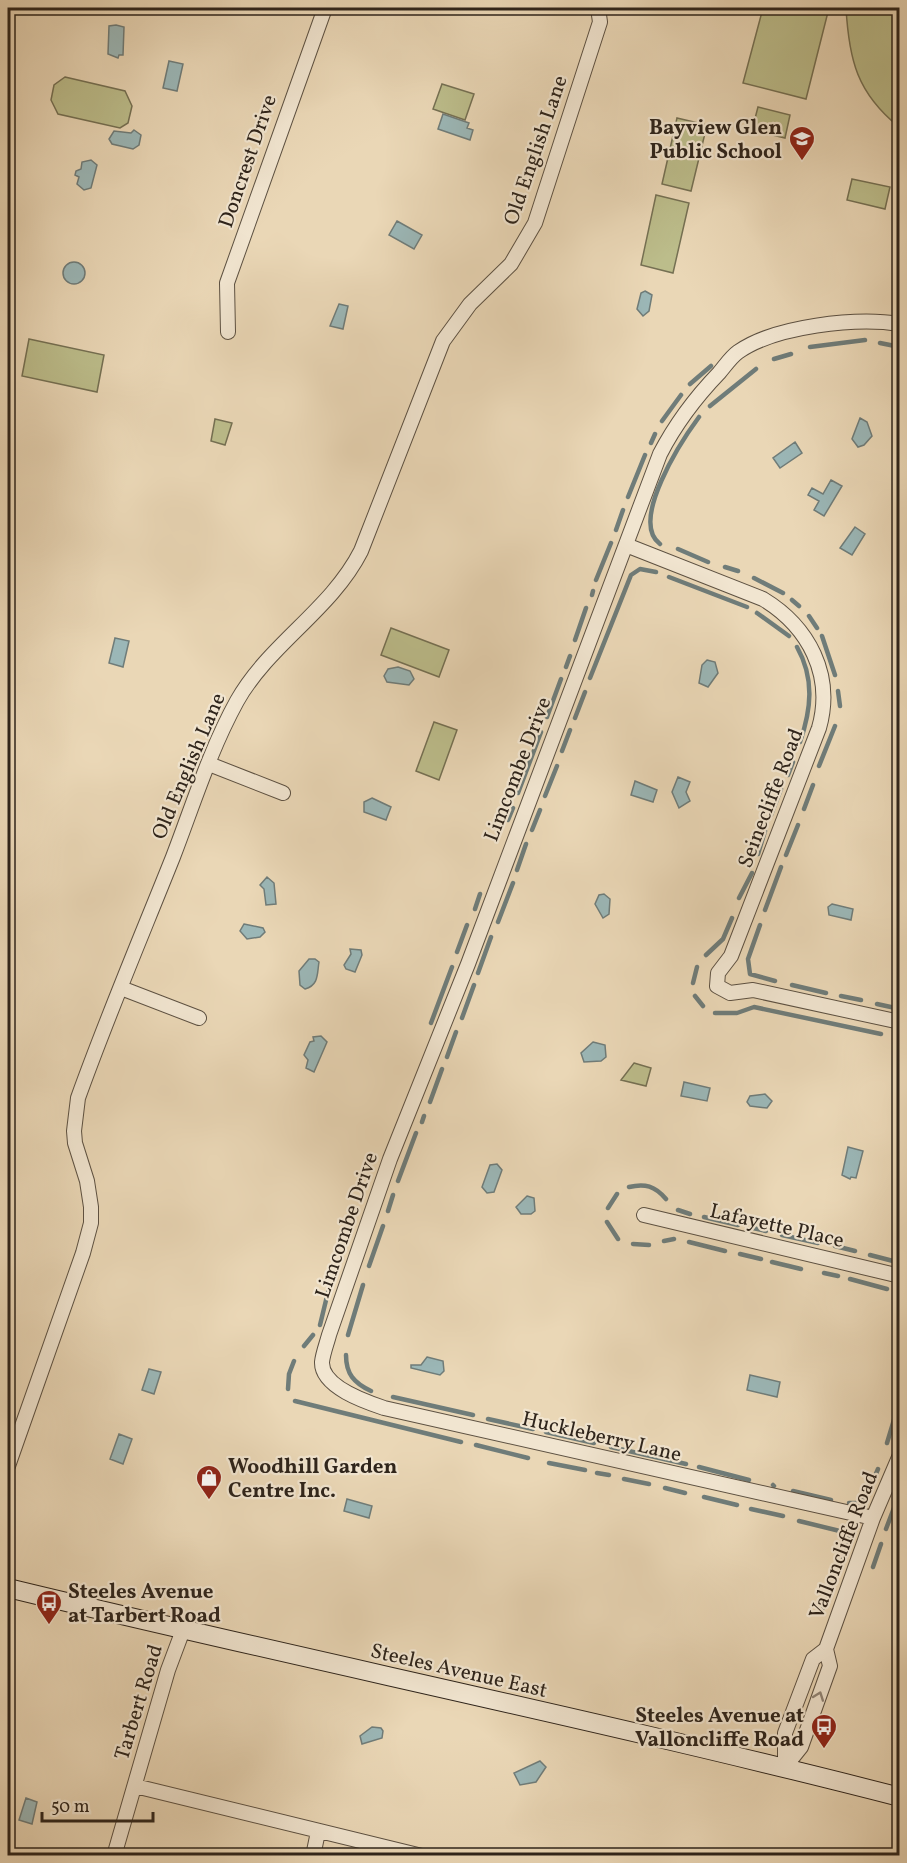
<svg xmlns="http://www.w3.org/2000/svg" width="907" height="1863" viewBox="0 0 907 1863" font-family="Vollkorn,serif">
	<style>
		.green { fill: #bcbd8b; stroke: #757053; stroke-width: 1.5 }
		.water { fill: #9bb7b7; stroke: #6f7c79; stroke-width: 1.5 }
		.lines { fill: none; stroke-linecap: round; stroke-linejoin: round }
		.stream { stroke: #6f7c79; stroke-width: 4.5 }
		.street-casing { stroke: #5d5142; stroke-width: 16 }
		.secondary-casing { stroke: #2e241b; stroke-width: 20 }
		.street { stroke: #f1e5d0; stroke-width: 14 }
		.secondary { stroke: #f1e5d0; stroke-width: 18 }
		.oneway { stroke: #908476 }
		.labels { text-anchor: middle; stroke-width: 4.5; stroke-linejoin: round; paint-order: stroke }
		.poi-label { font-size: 21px; font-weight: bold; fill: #2e241b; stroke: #f1e5d0; text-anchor: end }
		.street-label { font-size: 21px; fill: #2e241b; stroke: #f1e5d0 }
	</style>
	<rect width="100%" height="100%" fill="#ead7b6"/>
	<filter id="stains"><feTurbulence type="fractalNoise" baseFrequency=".00333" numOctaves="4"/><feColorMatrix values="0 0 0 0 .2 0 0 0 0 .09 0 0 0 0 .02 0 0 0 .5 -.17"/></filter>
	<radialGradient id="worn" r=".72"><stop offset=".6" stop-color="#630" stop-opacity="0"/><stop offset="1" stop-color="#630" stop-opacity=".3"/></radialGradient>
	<path class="green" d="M 763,8 L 829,8 L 806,99 L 743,83 Z
		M 846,8 L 899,8 L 899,127 C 857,93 849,60 846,8 Z
		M 65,77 L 125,91 L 132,106 L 128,123 L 120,128 L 58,114 L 51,100 L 54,85 Z
		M 442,84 L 474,94 L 465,120 L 433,109 Z
		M 758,107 L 790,115 L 785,138 L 752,130 Z
		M 677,118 L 707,125 L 691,191 L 662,184 Z
		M 852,179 L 890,187 L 885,209 L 847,200 Z
		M 656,195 L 689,203 L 673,273 L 641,265 Z
		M 29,339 L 104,355 L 97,392 L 22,376 Z
		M 215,419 L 232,423 L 225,445 L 211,441 Z
		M 391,628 L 449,650 L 439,677 L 381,655 Z
		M 434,722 L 457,730 L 439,780 L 416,771 Z
		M 634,1063 L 651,1068 L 646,1086 L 621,1080 Z"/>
	<path class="water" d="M 116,25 L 124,27 L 123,55 L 119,55 L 118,58 L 108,54 L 109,26 Z
		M 169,61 L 183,64 L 177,91 L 163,88 Z
		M 443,114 L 469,123 L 467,128 L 473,130 L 470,140 L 438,129 Z
		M 134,130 L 141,135 L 139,145 L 133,149 L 112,144 L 109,139 L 114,131 L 131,133 Z
		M 91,160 L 97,165 L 91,188 L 84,190 L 77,184 L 79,177 L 75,175 L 76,171 L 81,169 L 82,162 Z
		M 397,221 L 422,235 L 414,249 L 389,235 Z
		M63 273a11 11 0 1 1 22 0a11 11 0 1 1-22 0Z
		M 645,291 L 652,295 L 649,311 L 643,316 L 637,309 L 641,293 Z
		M 339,304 L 348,306 L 343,329 L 330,326 Z
		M 860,418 L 867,422 L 872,436 L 864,445 L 858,447 L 852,439 Z
		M 795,442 L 802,453 L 780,468 L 773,458 Z
		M 831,480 L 842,486 L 824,516 L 814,510 L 819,501 L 808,495 L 812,488 L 823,494 Z
		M 855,527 L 865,534 L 852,555 L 840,548 Z
		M 115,638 L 129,641 L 123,667 L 109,663 Z
		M 707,660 L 715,662 L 718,673 L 708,687 L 699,683 L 702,665 Z
		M 398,667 L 410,671 L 414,679 L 409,685 L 387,682 L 384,676 L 388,669 Z
		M 678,777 L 690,782 L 686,792 L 690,801 L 679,808 L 672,792 Z
		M 635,781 L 657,790 L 653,802 L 631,795 Z
		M 372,798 L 391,807 L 386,820 L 364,812 L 364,802 Z
		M 267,877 L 274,883 L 276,904 L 266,905 L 264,889 L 260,885 Z
		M 604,894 L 610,899 L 609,914 L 603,918 L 595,904 L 599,895 Z
		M 832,904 L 853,909 L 851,920 L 829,915 L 828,907 Z
		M 244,924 L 263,928 L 265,932 L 260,937 L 247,939 L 240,931 Z
		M 350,949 L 361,950 L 362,955 L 355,972 L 346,969 L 344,965 L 351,954 Z
		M 309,959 L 315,959 L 319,962 C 317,974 319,985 305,989 L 300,985 L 299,971 Z
		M 321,1036 L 327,1042 L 314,1072 L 306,1068 L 308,1060 L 304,1055 L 310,1042 L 314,1041 L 313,1037 Z
		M 593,1042 L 605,1045 L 606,1057 L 601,1061 L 584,1062 L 581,1053 Z
		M 684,1082 L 710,1088 L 707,1101 L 681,1096 Z
		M 765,1094 L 772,1101 L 767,1108 L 750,1106 L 747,1102 L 750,1096 Z
		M 848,1147 L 863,1151 L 856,1178 L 851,1177 L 850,1179 L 842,1175 Z
		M 497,1164 L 502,1170 L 494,1192 L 487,1193 L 482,1187 L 490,1165 Z
		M 527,1196 L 534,1198 L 535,1211 L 531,1214 L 521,1214 L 516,1207 Z
		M 427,1357 L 443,1361 L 444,1371 L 440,1375 L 411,1368 L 411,1365 L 421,1365 Z
		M 149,1369 L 161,1372 L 154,1394 L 142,1390 Z
		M 750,1375 L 780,1382 L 777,1397 L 747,1390 Z
		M 119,1434 L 132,1439 L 123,1464 L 110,1459 Z
		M 347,1499 L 372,1506 L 369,1518 L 344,1511 Z
		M 372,1727 L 381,1728 L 383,1731 L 382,1738 L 362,1744 L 360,1736 Z
		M 540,1761 L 546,1767 L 536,1782 L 520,1785 L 514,1773 Z
		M 26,1798 L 37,1802 L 32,1824 L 19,1820 Z"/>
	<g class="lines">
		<path class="stream" d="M 880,343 L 900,347
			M 810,347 L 865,340
			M 774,359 L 791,354
			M 690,384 L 711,366
			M 710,406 L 756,369
			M 662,421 L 681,395
			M 651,443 L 655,434
			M 628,497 L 645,455
			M 616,530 L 623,510
			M 660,544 C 629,521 682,440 699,417
			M 678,549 L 708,562
			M 725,567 L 738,571
			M 669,577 L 747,607
			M 754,578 L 783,593
			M 596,580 L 611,543
			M 592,595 L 593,591
			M 792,600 L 799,606
			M 757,613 L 789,636
			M 809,616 L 817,628
			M 822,636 L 835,675
			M 575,640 L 586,608
			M 797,647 C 815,679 811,710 800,742
			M 566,667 L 570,656
			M 590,678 L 631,575 L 640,569 L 656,572
			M 838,691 L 840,706
			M 547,717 L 561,679
			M 575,718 L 585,692
			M 562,751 L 570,730
			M 819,766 L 835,726
			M 788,775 L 793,762
			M 518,793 L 541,732
			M 545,796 L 557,766
			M 804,809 L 813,785
			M 771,815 L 781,789
			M 508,820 L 513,808
			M 532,830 L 540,810
			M 758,854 L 765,831
			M 786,855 L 798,825
			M 517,870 L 526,844
			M 739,898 L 752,873
			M 475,909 L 480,894
			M 765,910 L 781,867
			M 498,922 L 513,883
			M 760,925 L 748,959 L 750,974 L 775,981
			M 457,952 L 467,925
			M 706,955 L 723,939 L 732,918
			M 478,973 L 491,937
			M 693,983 L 697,967
			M 792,985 L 826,993
			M 695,996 L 703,1006
			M 841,996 L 861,1000
			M 877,1004 L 900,1009
			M 715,1013 L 737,1013 L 754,1007 L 881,1034
			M 462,1018 L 474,985
			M 431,1023 L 452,967
			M 899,1040 L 900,1040
			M 447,1057 L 456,1032
			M 430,1102 L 442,1069
			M 422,1122 L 424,1116
			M 398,1181 L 416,1133
			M 629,1187 C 645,1183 655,1186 666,1199
			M 608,1208 L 617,1194
			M 678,1210 L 690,1214
			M 388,1211 L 393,1195
			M 704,1217 L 738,1225
			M 607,1222 L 618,1239
			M 753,1228 L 766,1231
			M 782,1235 L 818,1243
			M 664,1241 L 674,1239
			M 689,1242 L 725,1251
			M 633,1244 L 649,1245
			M 835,1246 L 855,1251
			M 740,1254 L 761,1259
			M 870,1255 L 897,1262
			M 772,1262 L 801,1269
			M 369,1266 L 383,1226
			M 824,1273 L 838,1276
			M 333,1277 L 335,1271
			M 850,1279 L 887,1289
			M 320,1325 L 328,1292
			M 348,1335 L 363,1285
			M 304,1346 L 313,1335
			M 346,1355 C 346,1374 354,1383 371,1391
			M 288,1389 L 289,1374 L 294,1361
			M 393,1397 L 473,1415
			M 295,1401 L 461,1442
			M 488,1419 L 533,1429
			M 546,1432 L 594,1443
			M 887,1443 L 900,1400
			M 476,1445 L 528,1458
			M 611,1447 L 686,1464
			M 549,1463 L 585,1470
			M 699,1467 L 749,1480
			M 597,1473 L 609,1475
			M 624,1479 L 649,1484
			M 773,1485 L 774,1486
			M 665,1488 L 685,1493
			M 793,1491 L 831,1500
			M 704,1497 L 737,1505
			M 849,1503 L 859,1503 L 867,1495 L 878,1469
			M 751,1509 L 783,1516
			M 799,1521 L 848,1533 L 850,1538 L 838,1575
			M 886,1529 L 900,1492
			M 873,1567 L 881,1544
			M 823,1608 L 829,1596"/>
		<defs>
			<path id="street" d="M 228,332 L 227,283 L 325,8
				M 626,545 L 763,599 C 809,627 834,675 819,728 L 731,956 L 718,973 L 717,986 L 730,993 L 753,990 L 900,1022
				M 209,764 L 283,793
				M 121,988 L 199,1018
				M 644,1215 L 900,1276
				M 8,1466 L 83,1253 L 91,1223 L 91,1207 L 87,1181 L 75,1143 L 74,1131 L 78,1098 C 107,1017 141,937 173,857 C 193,805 210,750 237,701 C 269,644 331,610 361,551 L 443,341 L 470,304 L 511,264 L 535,223 L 600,22 L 598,8
				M 873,1518 L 384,1408 C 366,1402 321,1387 322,1362 C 323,1353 327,1343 329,1335 L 390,1159 L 468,964 L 660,454 C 676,423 695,398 719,373 C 725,366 731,357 738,352 C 775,326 856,317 900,324
				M 785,1767 L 801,1747 L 830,1666 L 826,1649 L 873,1518 L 900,1455
				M 785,1767 L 785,1733 L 813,1659 L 826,1649
				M 135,1786 L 422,1856
				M 114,1856 L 168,1670 L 183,1630
				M 313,1856 L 318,1832"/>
			<path id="secondary" d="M 8,1588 C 304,1660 604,1721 900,1797"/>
		</defs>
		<use href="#street" class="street-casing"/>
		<use href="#secondary" class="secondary-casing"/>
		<use href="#street" class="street"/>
		<use href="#secondary" class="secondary"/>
	</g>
	<defs><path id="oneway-chevron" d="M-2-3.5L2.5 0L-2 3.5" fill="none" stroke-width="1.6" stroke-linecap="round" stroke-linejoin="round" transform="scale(1.5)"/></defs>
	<use class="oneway" href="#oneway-chevron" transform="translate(819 1696) rotate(-70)"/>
	<defs>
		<symbol id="school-pin" viewBox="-11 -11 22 30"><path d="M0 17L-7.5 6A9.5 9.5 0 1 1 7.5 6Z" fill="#8f2418" stroke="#f1e5d0"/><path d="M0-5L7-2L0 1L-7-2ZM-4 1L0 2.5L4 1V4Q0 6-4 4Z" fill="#fff"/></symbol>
		<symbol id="shop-pin" viewBox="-11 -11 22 30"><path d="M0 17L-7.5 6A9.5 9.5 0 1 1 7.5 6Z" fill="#8f2418" stroke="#f1e5d0"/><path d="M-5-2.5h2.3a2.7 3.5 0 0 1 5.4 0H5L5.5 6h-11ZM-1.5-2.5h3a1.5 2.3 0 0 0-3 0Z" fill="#fff"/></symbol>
		<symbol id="bus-pin" viewBox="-11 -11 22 30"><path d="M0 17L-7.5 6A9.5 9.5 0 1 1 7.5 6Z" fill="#8f2418" stroke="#f1e5d0"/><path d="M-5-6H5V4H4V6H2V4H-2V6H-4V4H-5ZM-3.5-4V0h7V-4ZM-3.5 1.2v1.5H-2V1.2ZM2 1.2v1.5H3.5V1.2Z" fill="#fff"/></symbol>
	</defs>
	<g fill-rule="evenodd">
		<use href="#school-pin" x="787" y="124" width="30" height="40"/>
		<use href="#shop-pin" x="194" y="1463" width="30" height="40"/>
		<use href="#bus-pin" x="34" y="1588" width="30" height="40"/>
		<use href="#bus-pin" x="809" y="1712" width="30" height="40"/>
	</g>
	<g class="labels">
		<g class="poi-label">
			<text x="782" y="134">Bayview Glen<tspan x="782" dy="24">Public School</tspan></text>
			<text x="228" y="1473" text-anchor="start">Woodhill Garden<tspan x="228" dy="24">Centre Inc.</tspan></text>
			<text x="68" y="1598" text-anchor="start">Steeles Avenue<tspan x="68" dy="24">at Tarbert Road</tspan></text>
			<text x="804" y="1722">Steeles Avenue at<tspan x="804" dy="24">Valloncliffe Road</tspan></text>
		</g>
		<g class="street-label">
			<text transform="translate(535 150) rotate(-71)" y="7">Old English Lane</text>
			<text transform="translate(247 161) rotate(-71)" y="7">Doncrest Drive</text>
			<text transform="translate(188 766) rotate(-67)" y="7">Old English Lane</text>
			<text transform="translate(517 769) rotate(-69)" y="7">Limcombe Drive</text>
			<text transform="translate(770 798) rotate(-69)" y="7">Seinecliffe Road</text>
			<text transform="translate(346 1225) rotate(-71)" y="7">Limcombe Drive</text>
			<text transform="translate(777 1225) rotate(13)" y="7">Lafayette Place</text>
			<text transform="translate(602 1436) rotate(13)" y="7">Huckleberry Lane</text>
			<text transform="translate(843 1545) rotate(-69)" y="7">Valloncliffe Road</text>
			<text transform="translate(459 1670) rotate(13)" y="7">Steeles Avenue East</text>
			<text transform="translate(138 1702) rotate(-73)" y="7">Tarbert Road</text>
		</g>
	</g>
	<rect width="907" height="1863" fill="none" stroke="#ead7b6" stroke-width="30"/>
	<rect x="9" y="9" width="889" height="1845" fill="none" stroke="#2e241b" stroke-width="3"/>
	<rect x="15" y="15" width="877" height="1833" fill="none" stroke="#2e241b" stroke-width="1.5"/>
	<path d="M42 1812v9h111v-9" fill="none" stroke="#2e241b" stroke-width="3"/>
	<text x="51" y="1812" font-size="18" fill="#2e241b" stroke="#f1e5d0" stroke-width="4.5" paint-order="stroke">50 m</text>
	<rect width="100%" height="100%" filter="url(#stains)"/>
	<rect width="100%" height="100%" fill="url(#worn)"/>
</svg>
